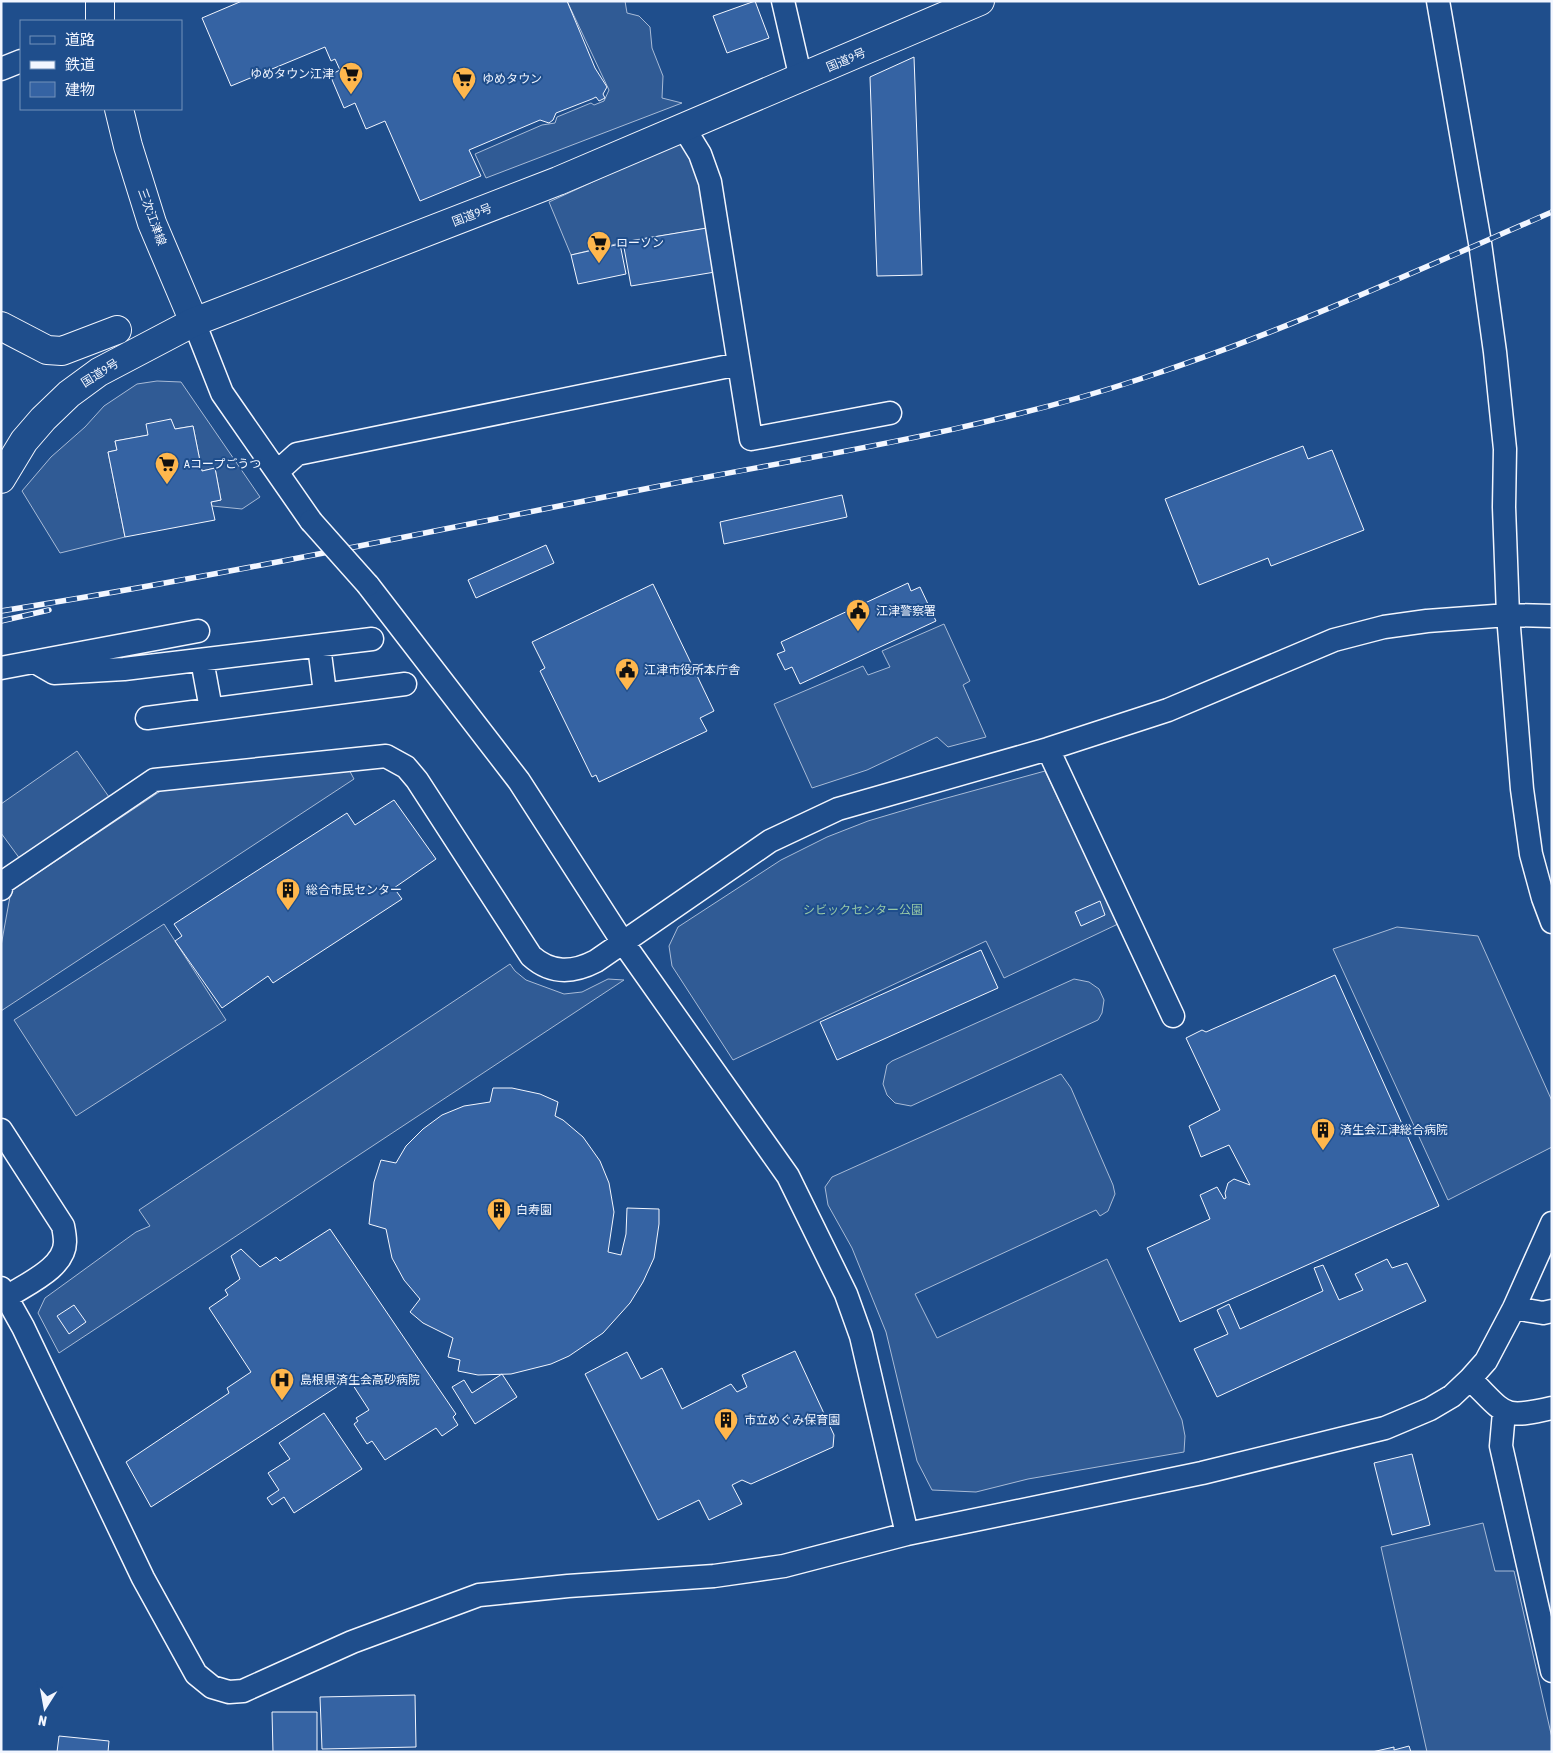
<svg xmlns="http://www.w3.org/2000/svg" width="1553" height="1753" viewBox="0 0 1553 1753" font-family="'Asap Condensed','Noto Sans JP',sans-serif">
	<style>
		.built { fill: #305b95; stroke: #a8bbd7 }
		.building { fill: #3563a3; stroke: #f2f6ff }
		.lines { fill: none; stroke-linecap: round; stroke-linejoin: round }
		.minor-casing { stroke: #f2f6ff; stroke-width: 25 }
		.major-casing { stroke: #f2f6ff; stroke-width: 30 }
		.highway-casing { stroke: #f2f6ff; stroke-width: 30 }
		.minor { stroke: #1f4e8c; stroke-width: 22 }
		.major { stroke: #1f4e8c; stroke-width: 28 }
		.highway { stroke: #1f4e8c; stroke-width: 28 }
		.rail-casing { stroke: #f2f6ff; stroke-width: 5.5 }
		.rail { stroke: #1f4e8c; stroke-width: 4; stroke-dasharray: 11; stroke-linecap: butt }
		.minor-bridge-casing { stroke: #f2f6ff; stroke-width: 25; stroke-linecap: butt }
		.minor-bridge { stroke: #1f4e8c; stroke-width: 22 }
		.labels { text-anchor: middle; stroke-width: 4; stroke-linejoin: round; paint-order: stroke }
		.street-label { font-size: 12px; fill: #f2f6ff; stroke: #1f4e8c }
		.poi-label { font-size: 12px; fill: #f2f6ff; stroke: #1f4e8c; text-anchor: start }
		.park-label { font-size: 12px; fill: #97c8a6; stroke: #1f4e8c }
	</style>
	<rect width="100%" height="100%" fill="#1f4e8c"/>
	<path class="built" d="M 567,1 L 625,1 L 627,13 L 639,16 L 650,27 L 652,48 L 663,76 L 662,98 L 682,103 L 486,178 L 475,154 L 542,125 L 555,123 L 557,117 L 591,103 L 594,105 L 604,101 L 609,90 Z
		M 684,140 L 698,159 L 707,228 L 624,242 L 571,255 L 549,202 Z
		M 157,381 L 181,382 L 260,497 L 242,509 L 212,506 L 211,502 L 221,500 L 215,468 L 202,471 L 193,426 L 175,429 L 170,419 L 148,435 L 115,441 L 117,450 L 108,452 L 125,537 L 60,553 L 22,491 L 51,457 L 85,427 L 104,406 L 137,384 Z
		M 944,624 L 970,681 L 963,685 L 986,737 L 948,747 L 937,737 L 867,770 L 812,788 L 774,704 L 863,666 L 868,675 L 890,667 L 882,651 Z
		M 77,751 L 109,797 L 20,859 L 1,833 L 1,804 Z
		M 347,766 L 354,779 L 1,1011 L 1,946 L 11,891 L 165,788 Z
		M 1045,771 L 1118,924 L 1004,978 L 986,941 L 733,1060 L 672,966 L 669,946 L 678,927 L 781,860 L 827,837 L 868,821 L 925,804 Z
		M 164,924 L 226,1020 L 76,1116 L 14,1020 Z
		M 1397,927 L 1478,936 L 1552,1101 L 1552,1147 L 1448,1200 L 1333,949 Z
		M 510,964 L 515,971 L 526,980 L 564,994 L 582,992 L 608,979 L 624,980 L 59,1353 L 38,1313 L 45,1298 L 136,1232 L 150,1226 L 139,1210 Z
		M 1074,979 L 1089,982 L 1099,989 L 1104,1000 L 1102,1013 L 1098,1020 L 911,1106 L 895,1103 L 887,1095 L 883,1084 L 887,1065 L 892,1061 Z
		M 1061,1074 L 1071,1088 L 1113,1185 L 1115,1194 L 1108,1211 L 1100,1216 L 1096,1210 L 915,1294 L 937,1338 L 1107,1259 L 1182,1420 L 1185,1436 L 1184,1452 L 1028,1479 L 976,1492 L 932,1490 L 917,1461 L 886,1332 L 852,1248 L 828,1205 L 825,1187 L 832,1177 Z
		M 1483,1523 L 1495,1571 L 1514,1571 L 1552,1738 L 1552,1752 L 1427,1752 L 1381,1547 Z"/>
	<path class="building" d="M 242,1 L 567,1 L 595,68 L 607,87 L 603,94 L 605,98 L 599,101 L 596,97 L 592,99 L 556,113 L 553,120 L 549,123 L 540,120 L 469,150 L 481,176 L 420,201 L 385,121 L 366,129 L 355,103 L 344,108 L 330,75 L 340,70 L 335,59 L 331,61 L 325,47 L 231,86 L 202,18 Z
		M 755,1 L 769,38 L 727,53 L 713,16 Z
		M 914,57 L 922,275 L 877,276 L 870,77 Z
		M 707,228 L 715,272 L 631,286 L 623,242 Z
		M 620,244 L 626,274 L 578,284 L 571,255 Z
		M 171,419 L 175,429 L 193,426 L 202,471 L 215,468 L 221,500 L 211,502 L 215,520 L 125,537 L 108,452 L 117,450 L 115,441 L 148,435 L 146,424 Z
		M 1303,446 L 1308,459 L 1332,450 L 1364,530 L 1271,566 L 1268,558 L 1199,585 L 1165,499 Z
		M 842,495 L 847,517 L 724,544 L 720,522 Z
		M 546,545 L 554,563 L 476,598 L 468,580 Z
		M 908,583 L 911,591 L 920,587 L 936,621 L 800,684 L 792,667 L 785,670 L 777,654 L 785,651 L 781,642 Z
		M 653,584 L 714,711 L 700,718 L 707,731 L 599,782 L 596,775 L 592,777 L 540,671 L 545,668 L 532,642 Z
		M 394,800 L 436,859 L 394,888 L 402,899 L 273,983 L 268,976 L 222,1008 L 175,941 L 182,936 L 174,924 L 347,813 L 355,825 Z
		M 1100,901 L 1105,915 L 1081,926 L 1075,912 Z
		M 981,950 L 998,988 L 837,1060 L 820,1022 Z
		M 1335,975 L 1439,1206 L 1180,1322 L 1147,1248 L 1210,1219 L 1200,1195 L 1217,1187 L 1224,1199 L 1226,1198 L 1225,1193 L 1228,1183 L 1234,1179 L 1250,1185 L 1229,1145 L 1201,1157 L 1189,1126 L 1220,1110 L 1186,1038 L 1202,1030 L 1206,1032 Z
		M 493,1088 L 512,1088 L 540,1094 L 558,1102 L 555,1116 L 563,1120 L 583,1137 L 600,1161 L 609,1183 L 614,1212 L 608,1252 L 621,1255 L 626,1234 L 627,1208 L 659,1209 L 659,1224 L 654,1258 L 643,1282 L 630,1303 L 603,1333 L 569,1356 L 551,1364 L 511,1374 L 478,1375 L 458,1371 L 460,1360 L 448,1357 L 453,1338 L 423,1323 L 410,1312 L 420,1299 L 404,1280 L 392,1258 L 386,1229 L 369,1224 L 374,1182 L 381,1160 L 396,1163 L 406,1146 L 423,1129 L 442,1115 L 464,1106 L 490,1102 Z
		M 330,1229 L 456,1414 L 453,1417 L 458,1425 L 442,1436 L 436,1428 L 385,1460 L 372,1441 L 367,1444 L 354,1424 L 358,1421 L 356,1418 L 369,1410 L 349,1379 L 151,1507 L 126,1462 L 229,1393 L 227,1388 L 251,1372 L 209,1308 L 228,1295 L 225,1290 L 240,1279 L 231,1256 L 241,1249 L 260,1267 L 276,1257 L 280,1261 Z
		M 1387,1259 L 1392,1268 L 1407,1263 L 1426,1301 L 1217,1397 L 1194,1349 L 1228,1334 L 1217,1310 L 1229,1304 L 1240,1329 L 1323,1291 L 1314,1268 L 1323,1265 L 1339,1300 L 1363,1290 L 1355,1274 Z
		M 74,1305 L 86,1322 L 69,1334 L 57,1316 Z
		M 795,1351 L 834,1435 L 833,1447 L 751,1484 L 742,1480 L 732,1485 L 742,1504 L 709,1520 L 699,1500 L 658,1520 L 585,1374 L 627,1352 L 641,1379 L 662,1368 L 682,1409 L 731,1384 L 737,1392 L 747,1387 L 742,1375 Z
		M 502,1374 L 517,1397 L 475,1424 L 452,1387 L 464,1380 L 472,1393 Z
		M 324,1413 L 362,1469 L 294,1513 L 284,1497 L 272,1505 L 267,1498 L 279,1490 L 268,1473 L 290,1459 L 279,1443 Z
		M 1412,1454 L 1430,1525 L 1392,1535 L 1374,1463 Z
		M 415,1695 L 416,1747 L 322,1749 L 320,1697 Z
		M 272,1712 L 317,1712 L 317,1752 L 273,1752 Z
		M 59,1736 L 109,1741 L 108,1752 L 57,1752 Z
		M 1409,1746 L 1411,1752 L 1372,1752 L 1394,1747 L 1394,1750 Z"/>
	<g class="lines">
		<defs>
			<path id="minor" d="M 783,1 L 801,79
				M 1438,1 L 1480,243 L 1495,352 L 1505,449 L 1504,507 L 1508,615 L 1522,789 L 1531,854 L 1543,898 L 1552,922
				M 1,69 L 21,61
				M 684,128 L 700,154 L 710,182 L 751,439 L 890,413
				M 194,322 L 222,393 L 311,521
				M 277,472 L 297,454 L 739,364
				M 368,585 L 519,781 L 622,941 L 788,1176 L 846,1294 L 861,1336 L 907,1534
				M 319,646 L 325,693
				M 202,660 L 211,709
				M 35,662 L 54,673 L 124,669 L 372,639
				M 1,668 L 198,631
				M 147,718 L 405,684
				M 1048,749 L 1173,1016
				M 1,889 L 2,883 L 154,780 L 386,756 L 406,767 L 417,780 L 531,956 C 551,974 573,973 596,961 L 770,841 L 838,809 L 1048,749 L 1168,710 L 1334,640 L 1384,627 L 1427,621 L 1508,615 L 1552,616
				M 1,1130 L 63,1226 C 64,1231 65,1237 65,1242 C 65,1268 26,1284 7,1297
				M 1,1288 L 23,1327 L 143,1578 L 196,1674 L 212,1687 L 229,1692 L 243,1691 L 352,1642 L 479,1595 L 568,1586 L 714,1576 L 784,1566 L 907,1534 L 1202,1473 L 1385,1428 L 1430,1409 L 1452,1396 L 1470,1379 L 1486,1361 L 1514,1308 L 1552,1223
				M 1514,1308 L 1543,1313 L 1552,1311
				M 1470,1379 C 1506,1414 1501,1420 1552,1408
				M 1504,1412 L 1501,1446 L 1552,1671"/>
			<path id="major" d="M 100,1 L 100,21
				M 119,109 L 128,146 L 152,223 L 194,322
				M 1,326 L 47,350 L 62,351 L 117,330"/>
			<path id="highway" d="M 1,479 L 24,441 L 43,419 L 69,394 L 99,372 L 194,322 L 558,181 L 980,1"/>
		</defs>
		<use href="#minor" class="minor-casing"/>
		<use href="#major" class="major-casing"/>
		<use href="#highway" class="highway-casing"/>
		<use href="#minor" class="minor"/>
		<use href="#major" class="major"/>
		<use href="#highway" class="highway"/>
		<defs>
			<path id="rail" d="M 1,611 C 222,576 441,529 660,486 C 819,455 986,430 1140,379 C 1281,333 1416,271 1552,212
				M 1,621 L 49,610"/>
		</defs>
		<use href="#rail" class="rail-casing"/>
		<use href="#rail" class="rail"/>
		<defs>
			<path id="minor-bridge" d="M 311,521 L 368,585"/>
		</defs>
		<use href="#minor-bridge" class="minor-bridge-casing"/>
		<use href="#minor-bridge" class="minor-bridge"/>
	</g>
	<defs>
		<symbol id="supermarket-pin" viewBox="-11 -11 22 30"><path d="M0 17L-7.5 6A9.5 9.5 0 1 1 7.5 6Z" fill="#ffb74d" stroke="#1f4e8c"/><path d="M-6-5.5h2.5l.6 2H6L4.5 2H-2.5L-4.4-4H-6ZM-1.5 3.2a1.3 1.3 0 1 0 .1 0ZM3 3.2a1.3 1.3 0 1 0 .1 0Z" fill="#111"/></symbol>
		<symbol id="civic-pin" viewBox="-11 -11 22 30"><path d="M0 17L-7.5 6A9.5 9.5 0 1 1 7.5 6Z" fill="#ffb74d" stroke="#1f4e8c"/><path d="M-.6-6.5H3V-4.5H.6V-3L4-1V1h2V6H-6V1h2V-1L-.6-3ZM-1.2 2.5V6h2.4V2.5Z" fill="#111"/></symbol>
		<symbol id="building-pin" viewBox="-11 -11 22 30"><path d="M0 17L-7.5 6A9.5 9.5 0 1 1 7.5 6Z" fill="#ffb74d" stroke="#1f4e8c"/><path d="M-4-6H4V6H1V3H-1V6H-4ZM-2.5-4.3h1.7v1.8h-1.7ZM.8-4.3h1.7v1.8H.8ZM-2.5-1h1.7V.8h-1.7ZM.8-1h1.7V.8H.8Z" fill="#111"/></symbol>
		<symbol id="hospital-pin" viewBox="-11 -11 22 30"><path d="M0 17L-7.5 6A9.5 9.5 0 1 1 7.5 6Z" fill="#ffb74d" stroke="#1f4e8c"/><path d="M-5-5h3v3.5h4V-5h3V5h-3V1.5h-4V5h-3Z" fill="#111"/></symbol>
	</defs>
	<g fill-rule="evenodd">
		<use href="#supermarket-pin" x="337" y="60" width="28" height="38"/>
		<use href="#supermarket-pin" x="450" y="65" width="28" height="38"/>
		<use href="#supermarket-pin" x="585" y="229" width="28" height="38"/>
		<use href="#supermarket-pin" x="153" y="450" width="28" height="38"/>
		<use href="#civic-pin" x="844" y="597" width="28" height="38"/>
		<use href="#civic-pin" x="613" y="656" width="28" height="38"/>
		<use href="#building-pin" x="274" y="876" width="28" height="38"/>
		<use href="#building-pin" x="1309" y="1116" width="28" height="38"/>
		<use href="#building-pin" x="485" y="1196" width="28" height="38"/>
		<use href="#hospital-pin" x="268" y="1366" width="28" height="38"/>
		<use href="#building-pin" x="712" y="1406" width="28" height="38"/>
	</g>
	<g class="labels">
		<g class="street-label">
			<text transform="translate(846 60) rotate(-23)" y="4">国道9号</text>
			<text transform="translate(472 215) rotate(-21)" y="4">国道9号</text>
			<text transform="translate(152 217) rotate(70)" y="4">三次江津線</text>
			<text transform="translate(100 373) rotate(-32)" y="4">国道9号</text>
		</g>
		<g class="poi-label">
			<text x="334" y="78" text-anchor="end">ゆめタウン江津</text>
			<text x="482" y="83">ゆめタウン</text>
			<text x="616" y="247">ローソン</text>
			<text x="184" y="468">Aコープごうつ</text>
			<text x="876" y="615">江津警察署</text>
			<text x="644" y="674">江津市役所本庁舎</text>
			<text x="306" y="894">総合市民センター</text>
			<text x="1340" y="1134">済生会江津総合病院</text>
			<text x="516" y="1214">白寿園</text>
			<text x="300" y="1384">島根県済生会高砂病院</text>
			<text x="744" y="1424">市立めぐみ保育園</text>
		</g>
		<g class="park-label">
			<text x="863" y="914">シビックセンター公園</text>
		</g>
	</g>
	<rect width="1553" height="1753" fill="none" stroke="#f2f6ff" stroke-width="5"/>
	<rect x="20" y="20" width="162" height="90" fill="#1f4e8c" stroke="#7391ba"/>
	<rect x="30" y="36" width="25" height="8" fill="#1f4e8c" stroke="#7391ba"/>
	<text x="65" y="45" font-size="15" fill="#f2f6ff">道路</text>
	<rect x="30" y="61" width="25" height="8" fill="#f2f6ff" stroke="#7391ba"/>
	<text x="65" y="70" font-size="15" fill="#f2f6ff">鉄道</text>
	<rect x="30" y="82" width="25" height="15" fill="#3563a3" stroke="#7391ba"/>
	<text x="65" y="95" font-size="15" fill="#f2f6ff">建物</text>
	<g transform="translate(45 1708) rotate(191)" stroke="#1f4e8c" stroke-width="4" paint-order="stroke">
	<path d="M0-4L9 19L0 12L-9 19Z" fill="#f2f6ff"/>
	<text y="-8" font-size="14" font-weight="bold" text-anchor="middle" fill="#f2f6ff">N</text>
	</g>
</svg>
